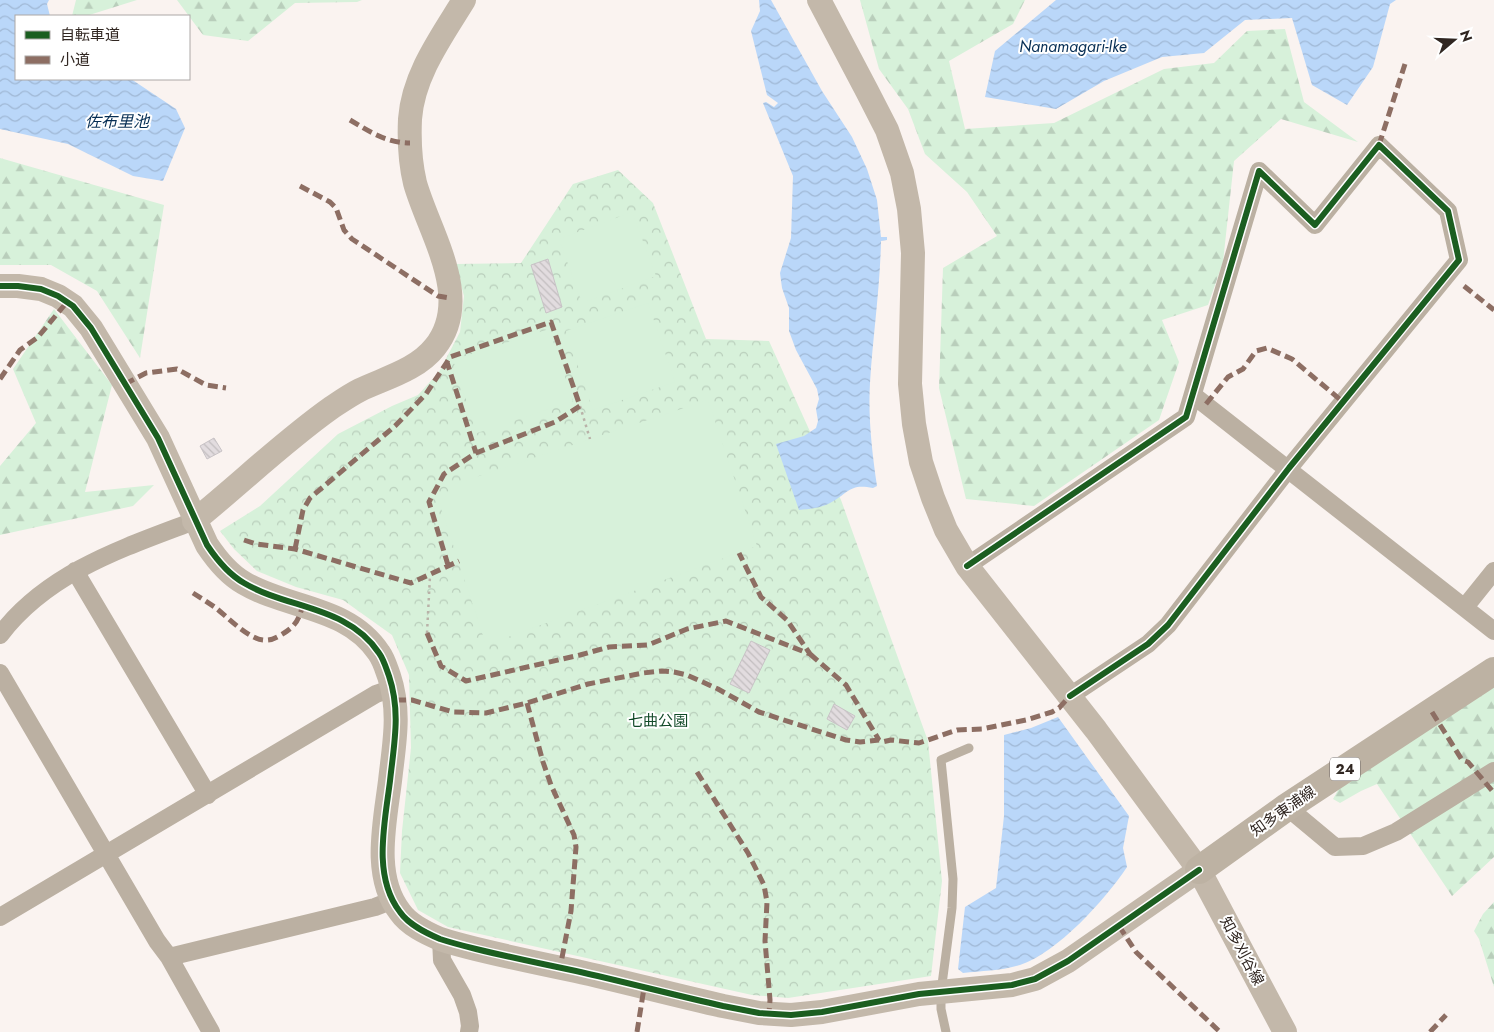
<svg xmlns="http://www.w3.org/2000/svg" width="1494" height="1032" viewBox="0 0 1494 1032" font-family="Jost,'Noto Sans JP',sans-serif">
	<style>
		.forest { fill: url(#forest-firs) }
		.park { fill: url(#park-crowns) }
		.garden { fill: #d7f1da }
		.water { fill: url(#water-waves) }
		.building { fill: url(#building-back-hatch); stroke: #c8c3c6 }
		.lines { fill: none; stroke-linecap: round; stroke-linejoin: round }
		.path { stroke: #b9b2a8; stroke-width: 2.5; stroke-dasharray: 2.5 4; stroke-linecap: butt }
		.lane { stroke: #bbb0a2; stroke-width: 9 }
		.street { stroke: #bbb0a2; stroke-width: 18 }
		.secondary { stroke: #c3b8aa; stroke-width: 24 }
		.primary { stroke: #bdb2a3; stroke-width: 28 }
		.quiet { stroke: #8d6e63; stroke-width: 5; stroke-dasharray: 10 5; stroke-linecap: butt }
		.cycleway-casing { stroke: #fff; stroke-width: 9 }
		.cycleway { stroke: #1b5e20; stroke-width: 6 }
		.labels { text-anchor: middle; stroke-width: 4; stroke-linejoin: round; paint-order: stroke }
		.shield { fill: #fff; stroke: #6e6764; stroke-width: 1 }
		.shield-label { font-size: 14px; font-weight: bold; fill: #302621 }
		.park-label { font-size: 15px; fill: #124a28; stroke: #fff }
		.street-label { font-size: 15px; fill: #302621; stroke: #fff }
		.water-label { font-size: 16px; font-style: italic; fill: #062e54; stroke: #fff }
	</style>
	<defs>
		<pattern id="forest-firs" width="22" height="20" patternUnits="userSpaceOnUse" patternTransform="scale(1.25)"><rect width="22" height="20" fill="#d7f1da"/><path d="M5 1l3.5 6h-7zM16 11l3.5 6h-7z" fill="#b9cebb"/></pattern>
		<pattern id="park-crowns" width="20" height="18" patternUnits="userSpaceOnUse" patternTransform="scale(1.25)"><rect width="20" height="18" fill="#d7f1da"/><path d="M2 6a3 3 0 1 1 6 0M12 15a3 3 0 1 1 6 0" fill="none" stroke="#b9cebb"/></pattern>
		<pattern id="water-waves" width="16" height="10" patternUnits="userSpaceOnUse" patternTransform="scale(1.25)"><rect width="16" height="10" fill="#bad7f9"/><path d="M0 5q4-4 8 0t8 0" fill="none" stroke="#a0b8d5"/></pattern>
		<pattern id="building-back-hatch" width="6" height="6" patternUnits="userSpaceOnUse" patternTransform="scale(1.25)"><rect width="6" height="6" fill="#e2dcdf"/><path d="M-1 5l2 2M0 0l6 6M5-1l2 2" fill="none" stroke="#c2bdbf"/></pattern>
	</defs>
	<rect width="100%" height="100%" fill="#faf3f0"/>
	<path class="forest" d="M 76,0 L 137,0 L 86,16 L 72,16 Z
		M 177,0 L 362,0 L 357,2 L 295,3 L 248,41 L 203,35 Z
		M 860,0 L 1025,0 L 1013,24 L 949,61 L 965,129 L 1054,123 L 1164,69 L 1214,63 L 1247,31 L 1285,29 L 1304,102 L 1358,142 L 1281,119 L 1234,161 L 1223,262 L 1208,305 L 1162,320 L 1179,362 L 1159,420 L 1034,506 L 966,499 L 939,388 L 943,268 L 997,236 L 967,192 L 925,154 L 908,109 L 879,69 Z
		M 0,158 L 164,205 L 140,358 L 97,291 L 51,265 L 0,265 Z
		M 54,309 L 112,385 L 85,492 L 154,485 L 133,506 L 0,535 L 0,466 L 36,423 L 13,369 Z
		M 1494,686 L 1494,857 L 1452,896 L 1377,784 L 1361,791 L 1340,803 L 1333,799 L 1341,785 Z
		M 1494,902 L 1494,987 L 1479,939 L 1474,931 L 1483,914 Z"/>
	<path class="park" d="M 618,170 L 653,203 L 706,339 L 769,341 L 841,500 L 928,741 L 942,881 L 931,976 L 788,998 L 752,995 L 448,927 L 418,910 L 400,873 L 402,831 L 411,748 L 409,675 L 392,635 L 343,600 L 296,587 L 257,571 L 234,549 L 220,531 L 260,506 L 338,434 L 392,406 L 418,395 L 439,372 L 460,332 L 464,296 L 455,264 L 521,263 L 573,184 Z"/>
	<path class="garden" d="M 632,212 L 656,276 L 582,303 L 559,239 Z
		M 648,303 L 675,382 L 593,410 L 566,331 Z
		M 549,329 L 573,401 L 477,433 L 453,360 Z
		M 708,400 L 757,546 L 486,645 L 440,505 L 455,484 Z"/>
	<path class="water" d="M 0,0 L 49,0 L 47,4 L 50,16 L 16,16 L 16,79 L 131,79 L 176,109 L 185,128 L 163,181 L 133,176 L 68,144 L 0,129 Z
		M 759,0 L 771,0 L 822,91 L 852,137 L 867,169 L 877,200 L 881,237 L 887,237 L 887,240 L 881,241 C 880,289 873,335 870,383 C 868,417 872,452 877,486 L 873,488 C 849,483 849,493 830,503 C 821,508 809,509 799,510 L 776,444 L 804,436 L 816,428 L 818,421 L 816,409 L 819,399 L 817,389 L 796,350 L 789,331 L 789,308 L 782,288 L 780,273 L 791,238 L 793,176 L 763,103 L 766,102 L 774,107 L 778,103 L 767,95 L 751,31 L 760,11 Z
		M 1056,0 L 1396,0 L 1390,4 L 1373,67 L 1347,105 L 1312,85 L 1292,18 L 1245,20 L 1204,53 L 1162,57 L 1104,81 L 1056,109 L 985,97 L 995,51 Z
		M 1058,717 L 1129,816 L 1123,848 L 1127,867 C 1105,900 1057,953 1020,965 C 1001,971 982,971 963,973 L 958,969 L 965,907 L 996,888 L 1004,816 L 1004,735 L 1031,728 Z"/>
	<path class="building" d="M 548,259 L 562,307 L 546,313 L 531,265 Z
		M 214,438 L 222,451 L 207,459 L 200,446 Z
		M 751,641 L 770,650 L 749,693 L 730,684 Z
		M 834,704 L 855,716 L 847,730 L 827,719 Z"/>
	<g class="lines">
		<path class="path" d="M 580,406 L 590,439
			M 427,633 L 430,576"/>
		<path class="lane" d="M 946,1032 L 941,1009 L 941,992 L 952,908 L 953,879 L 941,760 L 969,748"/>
		<path class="street" d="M 1193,395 L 1494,631
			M 967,566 L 1186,417 L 1259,171 L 1315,225 L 1379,145 L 1448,211 L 1459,260 L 1289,468 L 1168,625 L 1148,644 L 1070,696
			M 75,571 L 208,795
			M 1465,607 L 1494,571
			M 0,635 C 48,572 123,548 194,521
			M 0,673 L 157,941 L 169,957 L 211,1032
			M 1287,807 L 1335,847 L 1363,846 L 1396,832 L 1494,771
			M 0,917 L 376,694 L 393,688
			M 441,939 L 442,960 L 462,995 L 468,1012 L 470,1026 L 469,1032
			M 169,957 L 375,907 L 393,900"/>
		<path class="secondary" d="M 819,0 L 867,91 L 887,130 L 902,173 L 909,209 L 913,253 L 910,384 L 914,424 L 921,462 L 933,498 L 946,530 L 967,566 L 1096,730 L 1199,870 L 1285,1032
			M 0,286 L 18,286 L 41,289 L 58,296 L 73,306 L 91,328 L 158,438 L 207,545 C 217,560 228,574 244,583 C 288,609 348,606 379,653 C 384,660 386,668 389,676 C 401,712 394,744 390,781 C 385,822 372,876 400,912 C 409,925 426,933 440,939 C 452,943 464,946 476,949 C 509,957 542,964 576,971 C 625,982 674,995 723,1006 L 759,1013 L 791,1015 L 822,1012 L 919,994 L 1012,985 L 1035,979 L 1068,961 L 1199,870
			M 194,521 C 240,484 283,442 331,408 C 340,402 350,395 360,390 C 385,378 417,370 435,347 C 474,298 429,233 415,183 C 410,162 409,141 410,119 C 413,75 442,36 464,0"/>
		<path class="primary" d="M 1199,870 L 1287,807 L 1494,671"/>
		<path class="quiet" d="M 350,120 C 370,132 387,143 410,143
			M 1379,145 L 1405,64
			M 300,186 L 330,202 L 336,208 L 344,230 L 352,239 L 438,296 L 450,298
			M 1464,286 L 1494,310
			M 0,379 L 20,350 L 38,337 L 67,302
			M 125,384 L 146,373 L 177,369 L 206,385 L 226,388
			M 1206,404 L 1228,377 L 1243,369 L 1256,351 L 1267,348 L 1292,359 L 1343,402
			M 244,540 L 256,544 L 295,549 L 411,583 L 459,561
			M 295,549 L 303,510 L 310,498 L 395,426 L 426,394 L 447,362
			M 448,565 L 429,502 L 444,474 L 476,453 L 555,422 L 580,406 L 551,322 L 450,357 L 447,362 L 476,453
			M 193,593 C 201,598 209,603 216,608 C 227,617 249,639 263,640 C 271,641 275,638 281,635 C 296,626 298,621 303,605
			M 427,633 L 441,666 L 466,681 L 580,655 L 609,647 L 648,645 L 687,629 L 726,621 L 810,654 L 787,620 L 761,597 L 739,553
			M 810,654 L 846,685 L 879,740
			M 396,700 L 412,700 L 453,712 L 486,713 L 527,703 L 588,684 L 643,673 L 662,671 L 674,672 L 687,675 L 718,689 L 759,712 L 846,740 L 860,742 L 879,740 L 882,742 L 891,740 L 919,743 L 957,730 L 982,729 L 1026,720 L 1052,712 L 1059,708 L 1070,696
			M 527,703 L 543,762 L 551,785 L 574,835 L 576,847 L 571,911 L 560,968
			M 1432,712 L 1462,760 L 1468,762 L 1494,793
			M 697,772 L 748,853 L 764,885 L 767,902 L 765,941 L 770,1000 L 769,1013
			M 1119,926 L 1136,952 L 1220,1032
			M 637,1032 L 644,988
			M 1430,1032 L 1446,1015"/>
		<defs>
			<path id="cycleway" d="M 0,286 L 18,286 L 41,289 L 58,296 L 73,306 L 91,328 L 158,438 L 207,545 C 217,560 228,574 244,583 C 288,609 348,606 379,653 C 384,660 386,668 389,676 C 401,712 394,744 390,781 C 385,822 372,876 400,912 C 409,925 426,933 440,939 C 452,943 464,946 476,949 C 509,957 542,964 576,971 C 625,982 674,995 723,1006 L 759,1013 L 791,1015 L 822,1012 L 919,994 L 1012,985 L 1035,979 L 1068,961 L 1199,870
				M 967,566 L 1186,417 L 1259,171 L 1315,225 L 1379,145 L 1448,211 L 1459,260 L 1289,468 L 1168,625 L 1148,644 L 1070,696"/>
		</defs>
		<use href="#cycleway" class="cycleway-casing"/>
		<use href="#cycleway" class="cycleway"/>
	</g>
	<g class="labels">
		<rect class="shield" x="1330" y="757.5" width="30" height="23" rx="4"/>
		<g class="shield-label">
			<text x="1345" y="774">24</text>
		</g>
		<g class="park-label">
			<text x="658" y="726">七曲公園</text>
		</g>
		<g class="street-label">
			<text transform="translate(1283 811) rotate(-35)" y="5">知多東浦線</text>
			<text transform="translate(1242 951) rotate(62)" y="5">知多刈谷線</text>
		</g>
		<g class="water-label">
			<text x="1073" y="52">Nanamagari-Ike</text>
			<text x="117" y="127">佐布里池</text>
		</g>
	</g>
	<rect x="15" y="15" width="175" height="65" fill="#ffffff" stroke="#aca8a6"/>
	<rect x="25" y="31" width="25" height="8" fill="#1b5e20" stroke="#aca8a6"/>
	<text x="60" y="40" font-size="15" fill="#302621">自転車道</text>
	<rect x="25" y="56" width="25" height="8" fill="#8d6e63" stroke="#aca8a6"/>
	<text x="60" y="65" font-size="15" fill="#302621">小道</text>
	<g transform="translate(1454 40) rotate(71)" stroke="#ffffff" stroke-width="4" paint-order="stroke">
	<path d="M0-4L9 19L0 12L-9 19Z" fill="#302621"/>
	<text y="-8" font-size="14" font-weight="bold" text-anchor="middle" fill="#302621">N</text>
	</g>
</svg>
